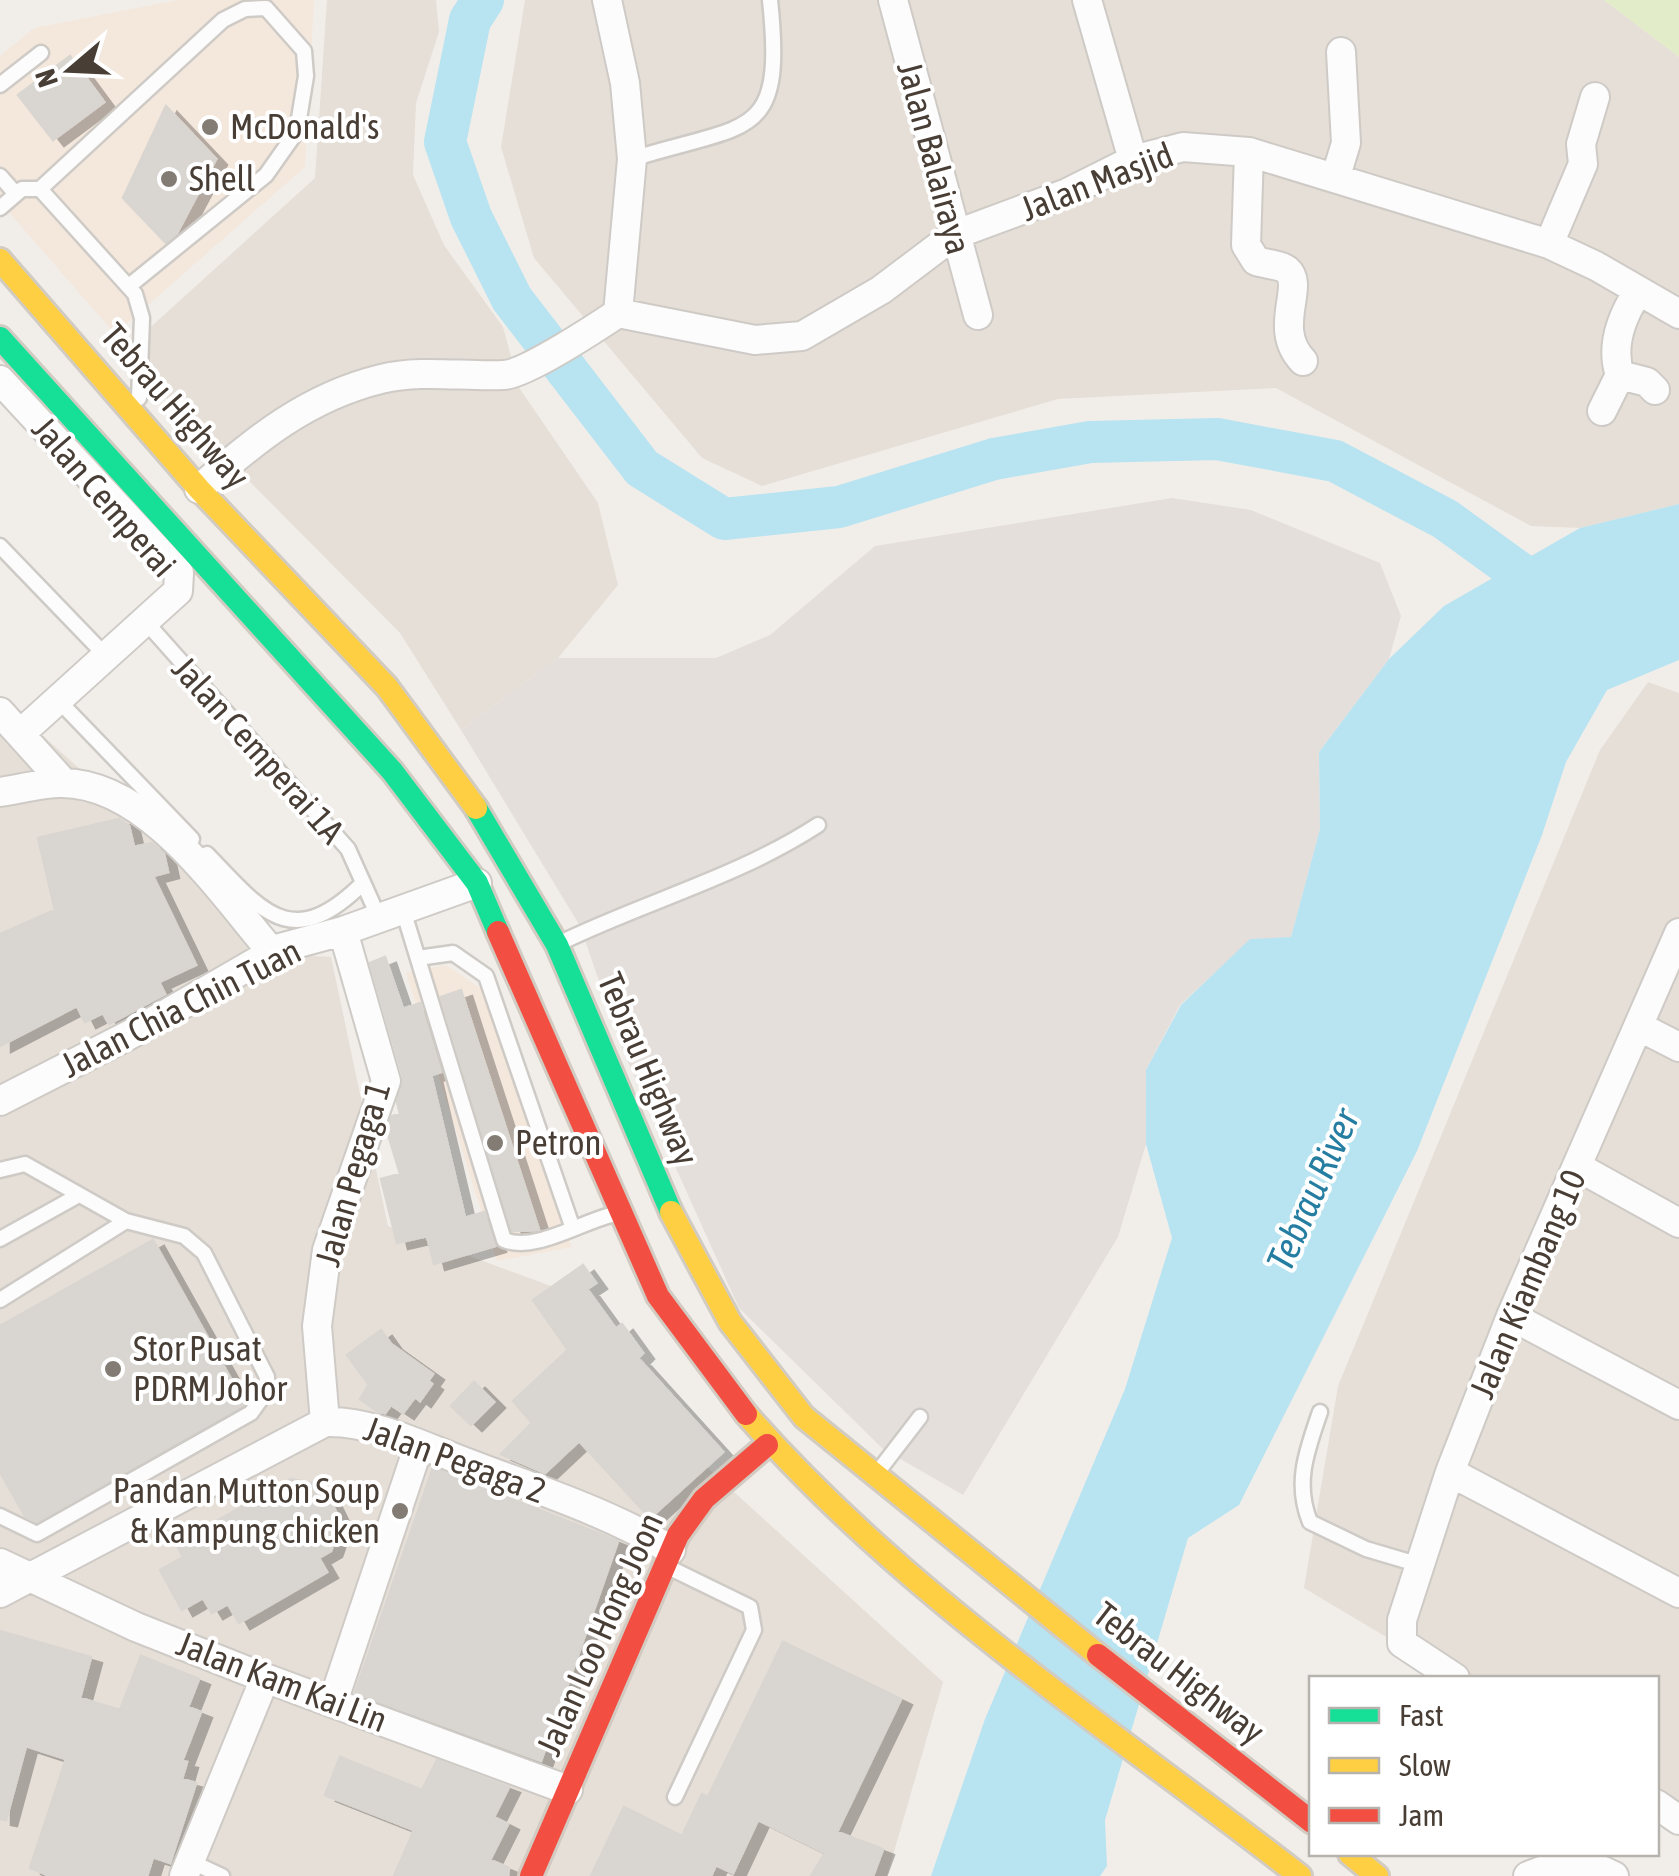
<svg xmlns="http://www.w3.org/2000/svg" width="1679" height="1876" viewBox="0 0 1679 1876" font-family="'Asap Condensed',sans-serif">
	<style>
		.residential { fill: #e6dfd7 }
		.commercial { fill: #f4e7dc }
		.industrial { fill: #e5dfdb }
		.green { fill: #e3ecc8 }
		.water { fill: #b8e3f1 }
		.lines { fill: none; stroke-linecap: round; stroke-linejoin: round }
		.river { stroke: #b8e3f1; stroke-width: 42 }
		.building { fill: #d9d5d1; stroke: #d9d5d0; stroke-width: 2.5; filter: url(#shadow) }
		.lane-casing { stroke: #cecac6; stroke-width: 19 }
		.street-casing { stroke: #cecac6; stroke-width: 32 }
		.fast-casing { stroke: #d2cbc2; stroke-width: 28 }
		.slow-casing { stroke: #d2cbc2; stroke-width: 28 }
		.jam-casing { stroke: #d2cbc2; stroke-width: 28 }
		.lane { stroke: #fdfcfc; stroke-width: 14 }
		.street { stroke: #fdfcfc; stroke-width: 28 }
		.fast { stroke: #16e098; stroke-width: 22 }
		.slow { stroke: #ffcf43; stroke-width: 22 }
		.jam { stroke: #f24e42; stroke-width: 22 }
		.poi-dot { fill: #837c74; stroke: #fff; stroke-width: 4 }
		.labels { text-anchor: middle; stroke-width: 8; stroke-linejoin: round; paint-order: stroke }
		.poi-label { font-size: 35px; fill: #483e35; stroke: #fff; text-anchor: start }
		.street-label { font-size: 35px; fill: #483e35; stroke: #fff }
		.water-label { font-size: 38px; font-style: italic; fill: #257ea1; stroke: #fff }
	</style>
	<defs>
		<filter id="shadow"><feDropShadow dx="11" dy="6" stdDeviation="0" flood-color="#0004"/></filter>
	</defs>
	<rect width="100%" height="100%" fill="#f1eeea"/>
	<path class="residential" d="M 327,0 L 436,0 L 439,32 L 416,103 L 413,175 L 444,245 L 503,327 L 520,389 L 598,503 L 618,585 L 558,658 L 461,730 L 400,633 L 122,353 L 315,178 Z
		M 525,0 L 1604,0 L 1679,57 L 1679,504 L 1580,528 L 1531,526 L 1276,388 L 1058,399 L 762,486 L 702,458 L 534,258 L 501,147 Z
		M 1648,682 L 1679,693 L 1679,1834 L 1657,1809 L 1656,1678 L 1455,1678 L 1304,1588 L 1338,1386 L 1600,750 Z
		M 0,697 L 285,954 L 331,957 L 388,1226 L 581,1297 L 689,1451 L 943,1682 L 887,1876 L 0,1876 Z"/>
	<path class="commercial" d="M 178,0 L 314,0 L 305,167 L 115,334 L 0,202 L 0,56 L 34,28 Z
		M 446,965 L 482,989 L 572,1247 L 497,1261 L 406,973 Z"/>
	<path class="industrial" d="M 1172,498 L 1251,510 L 1380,563 L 1401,616 L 1389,659 L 1319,752 L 1320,829 L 1291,937 L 1250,940 L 1180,1005 L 1146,1070 L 1146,1144 L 1118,1237 L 963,1495 L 883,1449 L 739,1308 L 623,1051 L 580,926 L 461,730 L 558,658 L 716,658 L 770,635 L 875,546 Z"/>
	<path class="green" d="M 1604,0 L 1679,0 L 1679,57 Z"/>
	<path class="water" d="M 1679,504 L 1679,660 L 1607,690 L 1566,762 L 1542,835 L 1417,1151 L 1239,1505 L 1188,1538 L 1105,1820 L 1107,1866 L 1100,1876 L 931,1876 L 985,1719 L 1125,1389 L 1172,1238 L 1146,1144 L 1146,1070 L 1181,1005 L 1250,939 L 1291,937 L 1320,829 L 1319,752 L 1389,659 L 1444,606 L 1580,528 Z"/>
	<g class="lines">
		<path class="river" d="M 483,0 L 470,20 L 445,142 L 471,217 L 512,299 L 642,468 L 724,519 L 839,507 L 994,459 L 1090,442 L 1217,439 L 1335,461 L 1445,519 L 1557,600"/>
	</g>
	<path class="building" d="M 70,56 L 104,102 L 53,140 L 18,95 Z
		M 166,106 L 216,159 L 177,233 L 166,243 L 123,198 Z
		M 119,819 L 129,826 L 134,847 L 152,843 L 164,854 L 168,872 L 153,876 L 196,965 L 159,982 L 165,994 L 109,1024 L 103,1013 L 85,1022 L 77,1006 L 0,1046 L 0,934 L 55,910 L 38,838 Z
		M 385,957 L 403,1009 L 420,1003 L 441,1072 L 431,1075 L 465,1218 L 484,1212 L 495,1246 L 434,1264 L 427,1236 L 397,1243 L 381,1179 L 400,1174 L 387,1131 L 392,1116 L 400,1114 L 397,1102 L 403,1077 L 370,963 Z
		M 461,990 L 479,1046 L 539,1230 L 512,1231 L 441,997 Z
		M 153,1240 L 245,1404 L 37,1522 L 25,1516 L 0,1472 L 0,1326 Z
		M 583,1265 L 596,1283 L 587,1289 L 616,1329 L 622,1324 L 643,1353 L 638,1358 L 723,1452 L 650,1518 L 579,1441 L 545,1473 L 501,1454 L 532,1423 L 513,1401 L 568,1350 L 533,1300 Z
		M 381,1330 L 391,1344 L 433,1374 L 428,1381 L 432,1384 L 420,1401 L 415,1397 L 403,1413 L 391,1405 L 385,1413 L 377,1411 L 360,1399 L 369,1385 L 347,1355 Z
		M 474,1382 L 494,1402 L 471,1425 L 451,1406 Z
		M 433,1468 L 618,1541 L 541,1761 L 355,1693 Z
		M 291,1479 L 323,1485 L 341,1522 L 331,1551 L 319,1558 L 327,1572 L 239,1623 L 228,1604 L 212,1613 L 203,1598 L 182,1610 L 160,1570 L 183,1557 L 176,1544 Z
		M 0,1631 L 91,1657 L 80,1698 L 120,1710 L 141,1656 L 199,1679 L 188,1707 L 201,1712 L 182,1761 L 187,1762 L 182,1779 L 196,1783 L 170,1863 L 153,1857 L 147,1876 L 50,1876 L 30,1868 L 66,1759 L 26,1746 L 6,1820 L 0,1819 Z
		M 783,1642 L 901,1699 L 837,1832 L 883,1849 L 873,1876 L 811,1876 L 825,1853 L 758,1820 L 733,1873 L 716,1865 L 711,1876 L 591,1876 L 624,1807 L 682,1836 L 702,1794 L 708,1797 Z
		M 340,1757 L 422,1790 L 437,1760 L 509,1787 L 494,1817 L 508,1824 L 490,1860 L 509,1868 L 508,1876 L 394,1876 L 414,1830 L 325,1795 Z"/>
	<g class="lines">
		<defs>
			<path id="lane" d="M 0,85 L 41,53
				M 632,159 C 750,122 785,142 770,0
				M 0,176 L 15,193
				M 40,189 L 135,294 L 142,318 L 139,398
				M 0,208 L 22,189 L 40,189 L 223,20 L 245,9 L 266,8 L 304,51 L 306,76 L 297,131 L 266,175 L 129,286
				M 0,546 L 106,656
				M 145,621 L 348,849 L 379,918
				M 58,700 L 192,839
				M 207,854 C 262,911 291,954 363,883
				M 403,910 L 504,1240 C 534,1252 577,1224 611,1215
				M 562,942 C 647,901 738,877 818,825
				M 418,958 L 453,953 L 486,976 L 572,1226
				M 0,1170 L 25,1164 L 126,1221 L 184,1236 L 204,1253 L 267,1377 L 266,1392 L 251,1413 L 37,1534 L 0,1516
				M 0,1239 L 79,1195
				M 0,1300 L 126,1221
				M 1320,1412 C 1307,1450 1294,1483 1310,1522 L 1366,1549 L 1420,1565
				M 880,1469 L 920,1417
				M 668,1567 L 750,1607 L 754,1630 L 675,1797
				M 190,1861 L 222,1876"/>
			<path id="street" d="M 607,0 L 625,83 L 632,159 L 618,313
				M 893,0 L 978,315
				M 1087,0 L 1133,160
				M 1249,152 L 1246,245 L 1256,261 C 1265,264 1281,265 1287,270 C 1306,286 1271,328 1303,361
				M 1336,176 L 1346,143 L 1341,52
				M 1549,244 L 1583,164 L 1581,144 L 1595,97
				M 1637,293 C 1621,318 1610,346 1620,375 L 1647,382 L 1655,390
				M 0,380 L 179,573 L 178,591 L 20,734
				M 1602,411 L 1620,375
				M 199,489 C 255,440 307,397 381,379 C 422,369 463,377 504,375 C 526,374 597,327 618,313 L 755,340 L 802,336 L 881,290 L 954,235 L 1067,193 L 1133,160 L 1183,147 L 1249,152 L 1549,244 L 1596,266 L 1679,314
				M 0,712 L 63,782
				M 0,792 C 20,789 41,783 61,783 C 148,782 221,893 272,952
				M 1640,1027 L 1679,1047
				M 0,1101 L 133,1033 L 280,948 L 343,931 L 477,883
				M 1578,1167 L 1679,1223
				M 1511,1316 L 1679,1405
				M 325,1422 L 317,1326 L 327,1250 L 386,1081 L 343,931
				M 1450,1472 L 1679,1593
				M 0,1563 L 136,1627 L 265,1678 L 568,1790
				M 0,1593 L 325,1422 C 371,1420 422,1446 465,1462 C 535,1489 606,1511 671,1550
				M 1455,1678 L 1402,1643 L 1402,1620 L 1450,1472 L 1511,1316 L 1679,933
				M 333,1702 L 419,1445
				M 1656,1804 L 1679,1820
				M 184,1876 L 265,1678
				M 1528,1876 C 1560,1863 1583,1859 1614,1876"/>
			<path id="fast" d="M 0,338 L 392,771 L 477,883 L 498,932
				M 476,808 L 557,945 L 671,1212"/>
			<path id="slow" d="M 0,260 L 199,489 L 387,687 L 476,808
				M 671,1212 L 730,1322 L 804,1417 L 1098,1655
				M 746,1414 C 905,1596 1110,1728 1300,1876
				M 1350,1854 L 1377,1876"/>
			<path id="jam" d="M 498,932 L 658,1296 L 746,1414
				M 1098,1655 L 1312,1822
				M 531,1876 L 678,1535 L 704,1499 L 767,1445"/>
		</defs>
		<use href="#lane" class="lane-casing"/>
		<use href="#street" class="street-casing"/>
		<use href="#fast" class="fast-casing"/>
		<use href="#slow" class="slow-casing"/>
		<use href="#jam" class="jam-casing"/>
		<use href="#lane" class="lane"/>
		<use href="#street" class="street"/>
		<use href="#fast" class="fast"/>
		<use href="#slow" class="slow"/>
		<use href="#jam" class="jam"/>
	</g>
	<g class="poi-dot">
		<circle cx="210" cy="127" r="10"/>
		<circle cx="169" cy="179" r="10"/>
		<circle cx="495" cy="1143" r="10"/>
		<circle cx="113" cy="1369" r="10"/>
		<circle cx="400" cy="1511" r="10"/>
	</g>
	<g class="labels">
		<g class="poi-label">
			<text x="230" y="139">McDonald's</text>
			<text x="189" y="191">Shell</text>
			<text x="515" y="1155">Petron</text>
			<text x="133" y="1361">Stor Pusat<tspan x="133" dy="40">PDRM Johor</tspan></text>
			<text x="380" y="1503" text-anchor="end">Pandan Mutton Soup<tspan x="380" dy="40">&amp; Kampung chicken</tspan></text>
		</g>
		<g class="street-label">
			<text transform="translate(934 158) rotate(75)" y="12">Jalan Balairaya</text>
			<text transform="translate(1097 182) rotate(-21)" y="12">Jalan Masjid</text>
			<text transform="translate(175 406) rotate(49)" y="12">Tebrau Highway</text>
			<text transform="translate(104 497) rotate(49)" y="12">Jalan Cemperai</text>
			<text transform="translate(258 750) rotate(48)" y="12">Jalan Cemperai 1A</text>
			<text transform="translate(181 1008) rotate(-27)" y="12">Jalan Chia Chin Tuan</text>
			<text transform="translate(648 1069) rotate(67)" y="12">Tebrau Highway</text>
			<text transform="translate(353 1174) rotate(-74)" y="12">Jalan Pegaga 1</text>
			<text transform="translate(1528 1284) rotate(-67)" y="12">Jalan Kiambang 10</text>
			<text transform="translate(455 1460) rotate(20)" y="12">Jalan Pegaga 2</text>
			<text transform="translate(600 1634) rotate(-66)" y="12">Jalan Loo Hong Joon</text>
			<text transform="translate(1179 1673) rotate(38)" y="12">Tebrau Highway</text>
			<text transform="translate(282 1682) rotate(21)" y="12">Jalan Kam Kai Lin</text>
		</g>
		<g class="water-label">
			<text transform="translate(1313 1190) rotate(-66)" y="13">Tebrau River</text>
		</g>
	</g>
	<rect x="1309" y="1676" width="350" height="180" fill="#ffffff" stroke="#b6b2ae" stroke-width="2.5"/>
	<rect x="1329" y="1708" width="50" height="15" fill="#16e098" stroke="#b6b2ae" stroke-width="2.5"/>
	<text x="1399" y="1726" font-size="30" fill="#483e35">Fast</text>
	<rect x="1329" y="1758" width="50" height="15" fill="#ffcf43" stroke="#b6b2ae" stroke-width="2.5"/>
	<text x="1399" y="1776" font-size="30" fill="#483e35">Slow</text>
	<rect x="1329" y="1808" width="50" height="15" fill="#f24e42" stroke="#b6b2ae" stroke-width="2.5"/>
	<text x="1399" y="1826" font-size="30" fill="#483e35">Jam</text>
	<g transform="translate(70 70) rotate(251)" stroke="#ffffff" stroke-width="8" paint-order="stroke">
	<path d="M0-8L18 38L0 25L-18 38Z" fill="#483e35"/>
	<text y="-15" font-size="28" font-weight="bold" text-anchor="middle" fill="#483e35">N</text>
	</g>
</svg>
